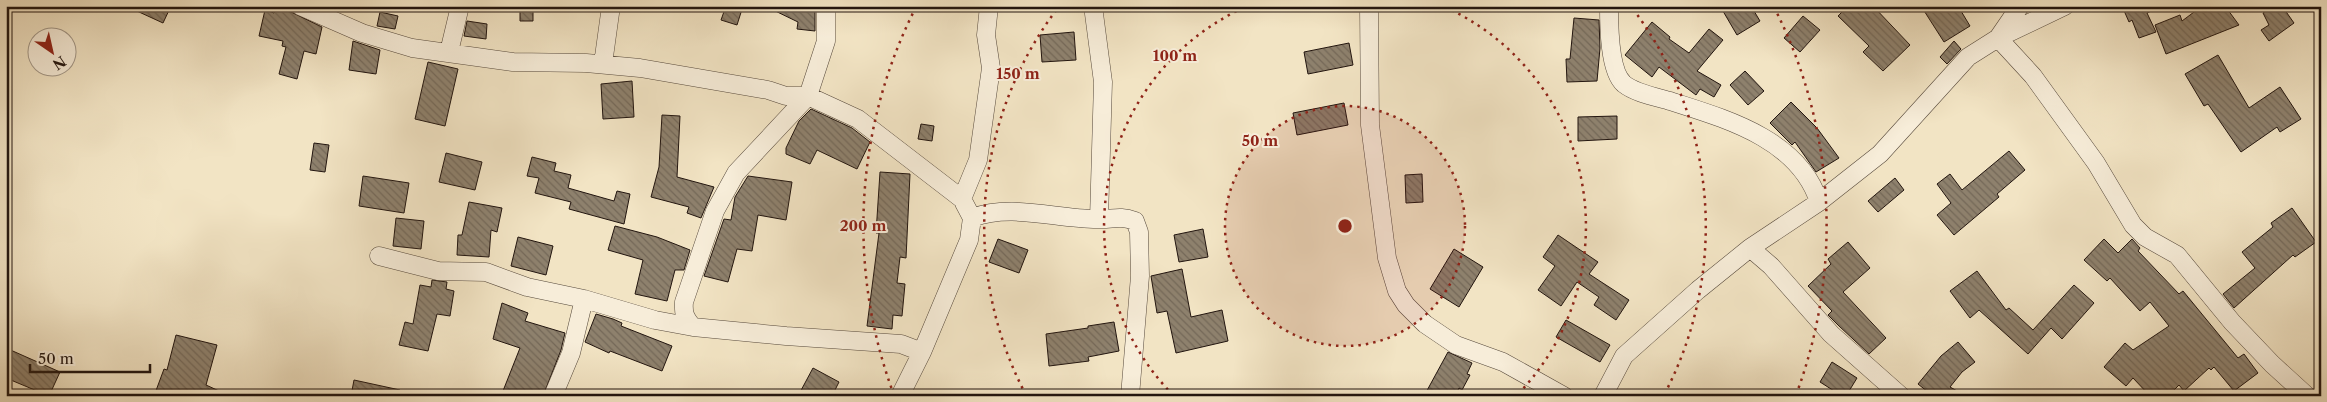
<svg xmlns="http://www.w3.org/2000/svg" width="2327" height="402" viewBox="0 0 2327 402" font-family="'Libre Caslon Text',serif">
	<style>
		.building { fill: url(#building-back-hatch); stroke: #22150f }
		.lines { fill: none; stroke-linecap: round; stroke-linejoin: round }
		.street-casing { stroke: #56493c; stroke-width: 19 }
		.street { stroke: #f7edd9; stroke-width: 18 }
		.ring { fill: none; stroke: #8f2418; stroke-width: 2.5; stroke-dasharray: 2.5 5 }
		.centre { fill: #8f2418; stroke: #f7edd9; stroke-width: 2.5 }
		.ring-label { font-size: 15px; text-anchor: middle; font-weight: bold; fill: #8f2418; stroke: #f7edd9; stroke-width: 4; stroke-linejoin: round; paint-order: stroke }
	</style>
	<defs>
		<pattern id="building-back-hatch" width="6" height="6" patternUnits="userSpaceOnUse" patternTransform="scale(1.25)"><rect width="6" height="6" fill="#8e816d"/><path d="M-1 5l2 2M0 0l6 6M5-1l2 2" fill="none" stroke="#746858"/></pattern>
	</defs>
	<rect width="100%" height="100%" fill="#f2e4c4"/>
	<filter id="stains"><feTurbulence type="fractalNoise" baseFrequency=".004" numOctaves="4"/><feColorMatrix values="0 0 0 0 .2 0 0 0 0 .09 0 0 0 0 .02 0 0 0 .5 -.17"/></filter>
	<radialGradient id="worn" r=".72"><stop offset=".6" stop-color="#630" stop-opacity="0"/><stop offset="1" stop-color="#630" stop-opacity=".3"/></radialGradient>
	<path class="building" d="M 126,6 L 171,6 L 163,23 Z
		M 520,6 L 533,6 L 533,21 L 520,21 Z
		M 726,6 L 743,6 L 737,25 L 721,20 Z
		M 765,6 L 815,8 L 815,31 L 797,29 L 798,22 Z
		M 1720,6 L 1751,6 L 1760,21 L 1737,35 Z
		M 1848,6 L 1873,6 L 1910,45 L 1883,71 L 1863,52 L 1869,46 L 1838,16 Z
		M 1921,6 L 1958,6 L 1970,26 L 1944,42 Z
		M 2122,6 L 2162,6 L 2147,13 L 2156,32 L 2139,38 L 2132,20 L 2129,22 Z
		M 2202,6 L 2225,6 L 2239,25 L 2166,54 L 2155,25 L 2180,15 L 2182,21 Z
		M 2272,6 L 2282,6 L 2294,23 L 2269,41 L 2261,30 L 2269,25 L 2263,13 Z
		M 275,9 L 291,12 L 322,27 L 316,54 L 304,51 L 297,79 L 279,74 L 286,47 L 282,46 L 283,41 L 259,36 L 265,10 L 274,13 Z
		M 380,12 L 398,16 L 395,29 L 377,26 Z
		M 1803,16 L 1820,30 L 1800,52 L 1784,38 Z
		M 1574,18 L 1599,20 L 1600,48 L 1597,81 L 1567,82 L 1566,59 L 1570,59 Z
		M 467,21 L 487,24 L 486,39 L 464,36 Z
		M 1652,22 L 1670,37 L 1669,39 L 1689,53 L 1709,29 L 1723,40 L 1697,71 L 1721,85 L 1714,97 L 1700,89 L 1696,95 L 1659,67 L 1652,77 L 1625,55 Z
		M 1074,32 L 1076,60 L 1042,62 L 1040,35 Z
		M 353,41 L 380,50 L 376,74 L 349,70 Z
		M 1954,41 L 1961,49 L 1947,64 L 1940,57 Z
		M 1349,43 L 1353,65 L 1308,74 L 1304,52 Z
		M 2218,55 L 2249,108 L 2280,87 L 2301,119 L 2280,132 L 2277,127 L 2241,152 L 2208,104 L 2204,106 L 2185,74 Z
		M 428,62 L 458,69 L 445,126 L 415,119 Z
		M 1745,71 L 1764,91 L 1748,105 L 1730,85 Z
		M 632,81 L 634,117 L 603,119 L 601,84 Z
		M 1791,102 L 1817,128 L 1839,158 L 1816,172 L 1795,142 L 1792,145 L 1770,123 Z
		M 1344,103 L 1348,125 L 1297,135 L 1293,113 Z
		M 811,109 L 852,128 L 870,142 L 857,169 L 817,150 L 810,164 L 786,154 L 786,148 L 799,121 Z
		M 662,115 L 680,116 L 677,177 L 714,187 L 701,218 L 687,213 L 689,207 L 651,197 L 659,167 Z
		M 1617,116 L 1617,139 L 1578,141 L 1578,117 Z
		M 921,124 L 934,126 L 932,141 L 918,139 Z
		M 314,143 L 329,145 L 325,172 L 310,170 Z
		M 2009,151 L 2025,170 L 1997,194 L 1999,197 L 1954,235 L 1937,215 L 1951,203 L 1937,184 L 1950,174 L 1962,190 Z
		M 446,153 L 482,162 L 475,190 L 439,182 Z
		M 532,157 L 556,163 L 554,171 L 571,175 L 568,188 L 614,201 L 617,191 L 630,194 L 624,224 L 569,209 L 571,202 L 535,193 L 539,178 L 527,176 Z
		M 880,172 L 910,174 L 906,258 L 900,257 L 897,283 L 905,284 L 902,316 L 893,315 L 892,329 L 867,326 L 879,233 L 876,233 Z
		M 1422,174 L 1423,202 L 1406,203 L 1405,175 Z
		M 363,176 L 409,183 L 404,213 L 359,206 Z
		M 748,176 L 792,182 L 786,220 L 758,215 L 752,251 L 737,249 L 728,282 L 704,276 L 724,219 L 731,220 L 735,197 Z
		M 1895,178 L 1904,190 L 1878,212 L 1868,201 Z
		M 469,202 L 502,208 L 497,232 L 491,230 L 489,257 L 457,255 L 458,235 L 462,235 Z
		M 2292,208 L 2316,242 L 2295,257 L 2293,255 L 2234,308 L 2223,294 L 2255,268 L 2242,252 L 2273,227 L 2271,223 Z
		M 396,218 L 424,221 L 421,249 L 393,246 Z
		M 615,226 L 657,237 L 690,250 L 684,270 L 675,270 L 667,301 L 635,294 L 643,260 L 608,250 Z
		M 1203,229 L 1208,257 L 1179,262 L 1174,235 Z
		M 1558,235 L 1598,262 L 1589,274 L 1629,300 L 1616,320 L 1594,305 L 1599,297 L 1577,282 L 1561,306 L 1538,290 L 1555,266 L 1543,257 Z
		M 518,237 L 553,246 L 546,275 L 511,266 Z
		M 998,239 L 1028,250 L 1019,273 L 989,262 Z
		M 2104,239 L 2118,253 L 2132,239 L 2140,248 L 2138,251 L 2179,294 L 2183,291 L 2238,358 L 2244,354 L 2258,373 L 2234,391 L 2214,367 L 2211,370 L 2209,368 L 2184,391 L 2179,385 L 2168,396 L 2150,396 L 2133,378 L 2126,386 L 2104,367 L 2125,343 L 2133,350 L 2169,326 L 2150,302 L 2140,311 L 2110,278 L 2107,281 L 2084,260 Z
		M 1848,242 L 1870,268 L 1843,292 L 1886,338 L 1869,354 L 1839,326 L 1828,315 L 1832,311 L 1808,286 L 1831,264 L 1828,259 Z
		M 1454,249 L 1483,267 L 1459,307 L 1430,289 Z
		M 1182,269 L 1191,317 L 1222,310 L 1228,341 L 1176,353 L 1167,311 L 1157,313 L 1151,276 Z
		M 1977,271 L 2006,310 L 2009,308 L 2033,330 L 2074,285 L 2094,303 L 2062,339 L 2051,328 L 2028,354 L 1979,310 L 1970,318 L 1950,291 Z
		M 432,280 L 447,282 L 446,289 L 454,291 L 450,316 L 437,314 L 428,351 L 399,345 L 405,322 L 413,324 L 420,285 L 431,287 Z
		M 502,303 L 528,313 L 525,321 L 565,333 L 561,350 L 543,396 L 501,396 L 520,348 L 493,339 Z
		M 596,314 L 613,319 L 622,323 L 621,326 L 672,346 L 662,371 L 610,351 L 609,353 L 585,342 Z
		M 1566,320 L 1610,345 L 1600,362 L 1556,337 Z
		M 1114,322 L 1119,351 L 1088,357 L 1089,361 L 1049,366 L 1046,334 L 1088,328 L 1088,326 Z
		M 176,335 L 217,345 L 206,385 L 230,396 L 154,396 L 164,369 L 167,370 Z
		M 1958,342 L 1975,362 L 1962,372 L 1950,387 L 1966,396 L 1933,396 L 1918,384 L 1941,356 Z
		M 6,348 L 60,372 L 49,396 L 6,378 Z
		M 1448,352 L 1472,363 L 1467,374 L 1470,375 L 1462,390 L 1459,388 L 1455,396 L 1424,396 Z
		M 1832,362 L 1857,378 L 1846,396 L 1842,396 L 1820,382 Z
		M 813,368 L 839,382 L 832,396 L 798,396 Z
		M 354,380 L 400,390 L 400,396 L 351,396 Z"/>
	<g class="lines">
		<defs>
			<path id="street" d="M 300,6 L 362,33 L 412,48 L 513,62 L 586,63 L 640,68 L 768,90 L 786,96 L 808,96 L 858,119 L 962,199 L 972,218 L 969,240 L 922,352 L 900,396
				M 1093,6 L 1103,82 L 1099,219
				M 1369,6 L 1370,125 L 1387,258 L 1397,291 L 1406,305 L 1425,324 L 1456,345 L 1503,362 L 1564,396
				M 1609,6 C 1609,24 1609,71 1624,84 C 1635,93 1656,97 1670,101 C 1726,119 1799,139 1819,202
				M 2020,6 L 1998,38 L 2033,76 L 2096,163 L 2133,225 L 2145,237 L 2177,255 L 2232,322 L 2272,364 L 2307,396
				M 449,52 L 460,6
				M 603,64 L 611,6
				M 962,199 L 978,160 L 991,68 L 986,35 L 989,6
				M 972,218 C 1011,203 1056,219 1097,219 C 1113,220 1118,215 1135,221 L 1139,232 L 1140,276 L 1130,396
				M 1750,248 L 1771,266 L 1831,334 L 1901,396
				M 379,256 L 438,271 L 486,272 L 527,287 L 584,299 L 655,320 L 693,327 L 786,336 L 901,344 L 922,352
				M 693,327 C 685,318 683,313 684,302 L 715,211 L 736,173 L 808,96 L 826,41 L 826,6
				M 553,396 L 571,353 L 584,299
				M 1603,396 L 1624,356 L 1698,290 L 1750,248 L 1819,202 L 1880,154 L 1968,57 L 1998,38 L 2065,6"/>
		</defs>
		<use href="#street" class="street-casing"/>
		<use href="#street" class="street"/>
	</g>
	<circle cx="1345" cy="226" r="120" fill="#8f2418" fill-opacity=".12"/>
	<g class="ring">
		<circle cx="1345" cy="226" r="120"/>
		<path d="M1173 395A241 241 0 0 1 1245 7M1445 7A241 241 0 0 1 1517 395"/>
		<path d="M1026 395A361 361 0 0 1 1057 9M1633 9A361 361 0 0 1 1664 395"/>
		<path d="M894 395A482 482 0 0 1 916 7M1774 7A482 482 0 0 1 1796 395"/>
	</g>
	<circle cx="1345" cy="226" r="8" class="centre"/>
	<g class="ring-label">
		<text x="1175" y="61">100 m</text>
		<text x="1018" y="79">150 m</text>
		<text x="1260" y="146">50 m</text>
		<text x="863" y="231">200 m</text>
	</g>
	<rect width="2327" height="402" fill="none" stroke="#f2e4c4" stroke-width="25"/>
	<rect x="8" y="8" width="2312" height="387" fill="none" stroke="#22150f" stroke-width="2.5"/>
	<rect x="12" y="12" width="2302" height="377" fill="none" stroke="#22150f"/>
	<g transform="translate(52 52) rotate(146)"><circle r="24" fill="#f7edd9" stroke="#a29788"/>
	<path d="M0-4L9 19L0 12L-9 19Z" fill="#8f2418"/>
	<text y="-8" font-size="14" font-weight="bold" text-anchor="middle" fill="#22150f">N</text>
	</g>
	<path d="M30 364v8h120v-8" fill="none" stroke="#22150f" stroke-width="2.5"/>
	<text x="38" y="364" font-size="15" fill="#22150f" stroke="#f7edd9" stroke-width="4" paint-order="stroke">50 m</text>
	<rect width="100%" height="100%" filter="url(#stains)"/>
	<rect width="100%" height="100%" fill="url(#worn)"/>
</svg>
